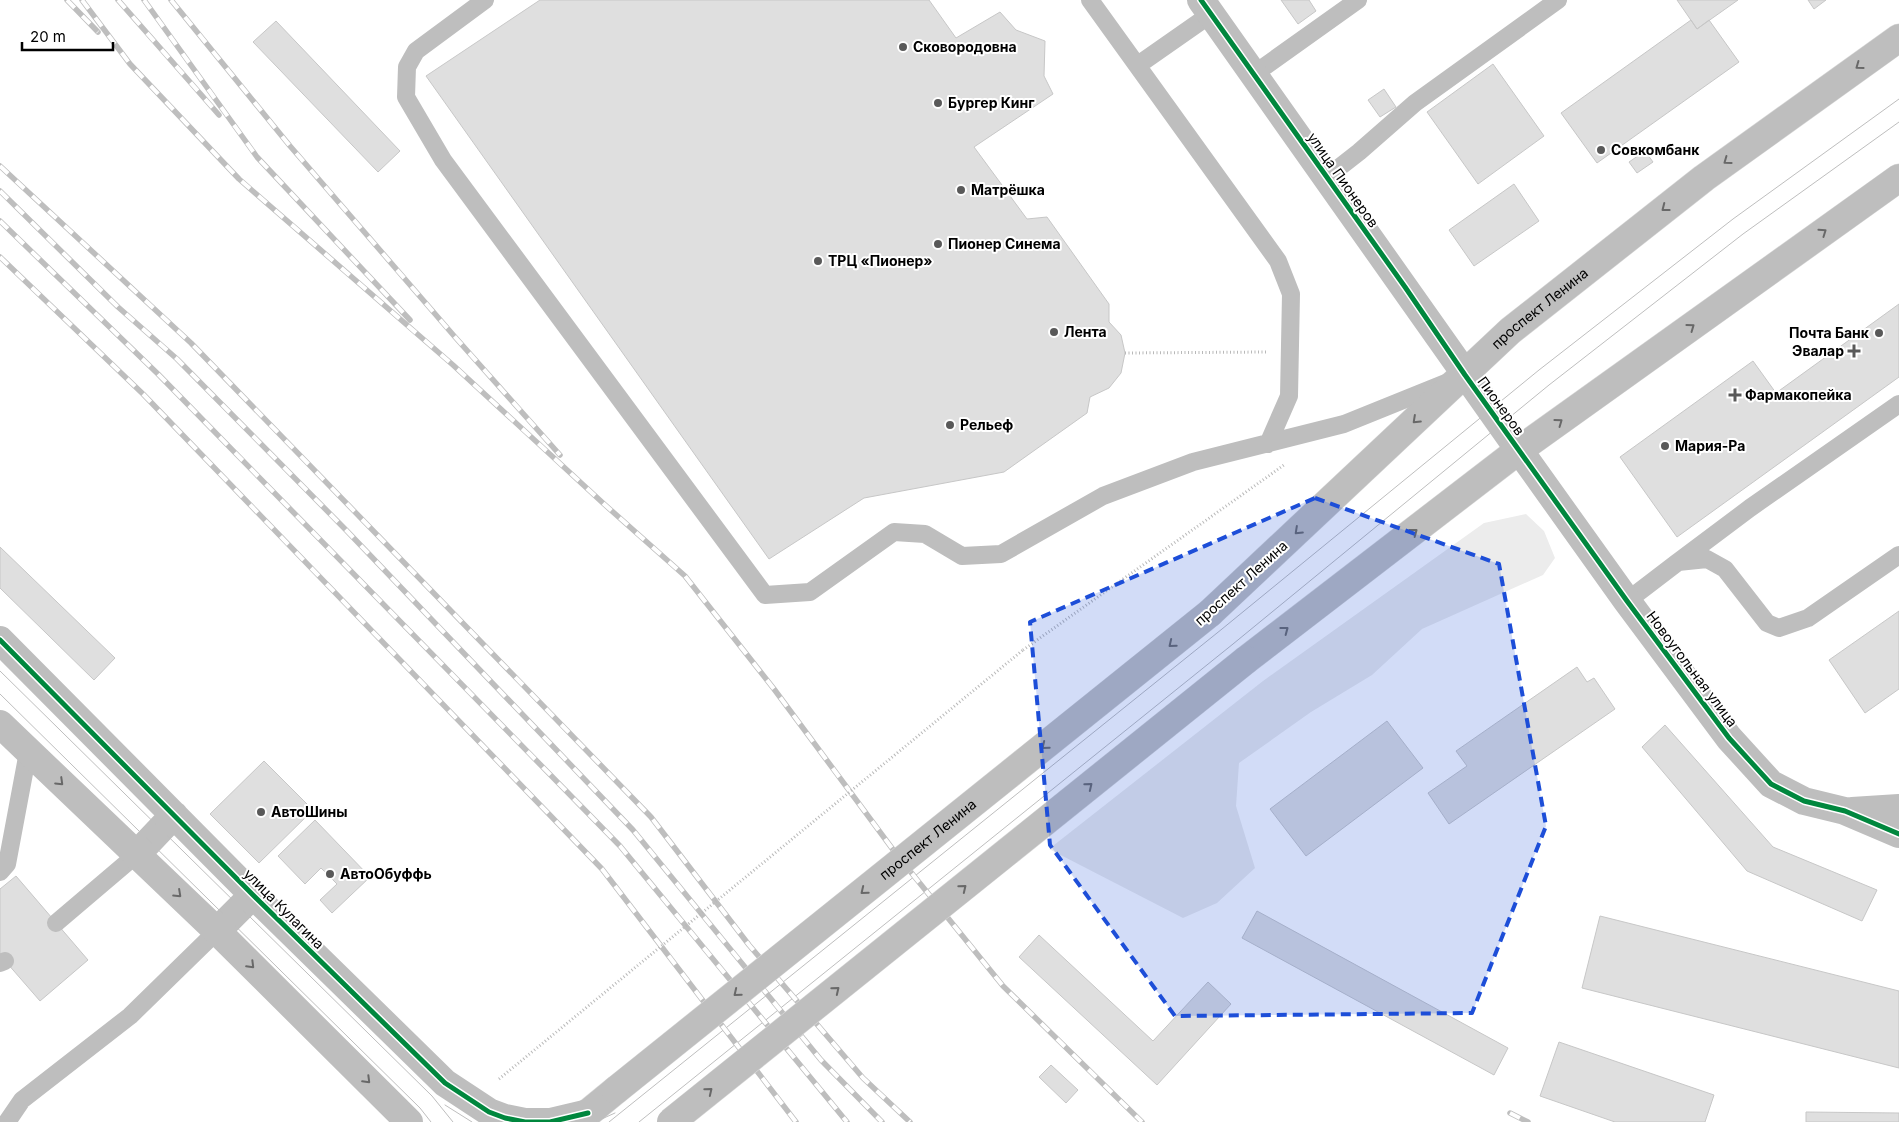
<svg xmlns="http://www.w3.org/2000/svg" width="1899" height="1122" viewBox="0 0 1899 1122" font-family="Inter,sans-serif">
	<style>
		.green { fill: #ececec }
		.building { fill: #dfdfdf; stroke: #c7c7c7 }
		.lines { fill: none; stroke-linecap: round; stroke-linejoin: round }
		.primary-casing { stroke: #dbdbdb; stroke-width: 29 }
		.path { stroke: #b9b9b9; stroke-width: 3; stroke-dasharray: 1 2.5; stroke-linecap: butt }
		.service { stroke: #bebebe; stroke-width: 18 }
		.minor { stroke: #bebebe; stroke-width: 28 }
		.tertiary { stroke: #bebebe; stroke-width: 28 }
		.primary { stroke: #bebebe; stroke-width: 28 }
		.tram { stroke: #bebebe; stroke-width: 1 }
		.rail-casing { stroke: #bebebe; stroke-width: 5.5 }
		.rail { stroke: #fff; stroke-width: 4; stroke-dasharray: 11; stroke-linecap: butt }
		.primary-bridge-casing { stroke: #dbdbdb; stroke-width: 29; stroke-linecap: butt }
		.path-bridge { stroke: #b9b9b9; stroke-width: 3; stroke-dasharray: 1 2.5; stroke-linecap: butt }
		.primary-bridge { stroke: #bebebe; stroke-width: 28 }
		.cycleway-casing { stroke: #fff; stroke-width: 8 }
		.cycleway { stroke: #00873e; stroke-width: 5 }
		.oneway { stroke: #686868 }
		.marked { fill: #1d4ed8; fill-opacity: 0.2; stroke: #1d4ed8; stroke-width: 4; stroke-dasharray: 10 6; stroke-linejoin: round }
		.poi-dot { fill: #595959; stroke: #fff; stroke-width: 2 }
		.labels { text-anchor: middle; stroke-width: 4; stroke-linejoin: round; paint-order: stroke }
		.poi-label { font-size: 14px; font-weight: bold; fill: #000; stroke: #fff; text-anchor: start }
		.street-label { font-size: 14px; fill: #000; stroke: #fff }
	</style>
	<rect width="100%" height="100%" fill="#fff"/>
	<path class="green" d="M 1526,514 L 1544,531 L 1555,558 L 1543,575 L 1422,629 L 1372,675 L 1311,712 L 1239,763 L 1236,806 L 1255,868 L 1217,903 L 1183,918 L 1049,849 L 1263,681 L 1484,523 Z"/>
	<path class="building" d="M 540,0 L 929,0 L 956,38 L 1000,12 L 1016,30 L 1045,41 L 1044,76 L 1053,94 L 974,147 L 1027,219 L 1047,217 L 1109,304 L 1109,322 L 1121,335 L 1125,353 L 1121,373 L 1109,388 L 1090,397 L 1087,413 L 1004,472 L 864,498 L 769,559 L 426,76 Z
		M 1281,0 L 1309,0 L 1316,11 L 1298,24 Z
		M 1677,0 L 1738,0 L 1697,29 Z
		M 1808,0 L 1826,0 L 1814,9 Z
		M 1691,20 L 1697,29 L 1709,20 L 1739,62 L 1597,163 L 1561,113 Z
		M 276,21 L 400,151 L 378,172 L 253,42 Z
		M 1493,64 L 1544,136 L 1478,184 L 1427,112 Z
		M 1384,89 L 1396,107 L 1380,117 L 1368,100 Z
		M 1645,151 L 1653,162 L 1637,173 L 1629,162 Z
		M 1514,184 L 1539,221 L 1474,266 L 1449,230 Z
		M 1899,304 L 1899,377 L 1677,537 L 1620,457 L 1753,361 L 1776,393 Z
		M 0,547 L 115,658 L 94,680 L 0,588 Z
		M 1899,611 L 1899,689 L 1865,713 L 1829,660 Z
		M 1577,667 L 1587,682 L 1594,678 L 1615,709 L 1449,824 L 1428,793 L 1467,766 L 1456,751 Z
		M 1387,721 L 1423,768 L 1306,856 L 1270,809 Z
		M 1665,725 L 1773,847 L 1877,890 L 1862,921 L 1747,871 L 1642,747 Z
		M 264,761 L 313,810 L 259,863 L 210,814 Z
		M 315,820 L 370,877 L 332,913 L 320,900 L 337,884 L 321,868 L 305,884 L 278,856 Z
		M 16,876 L 88,960 L 40,1001 L 0,955 L 0,889 Z
		M 1257,911 L 1508,1048 L 1494,1075 L 1242,938 Z
		M 1600,916 L 1899,991 L 1899,1068 L 1582,988 Z
		M 1039,935 L 1153,1041 L 1208,982 L 1231,1004 L 1157,1085 L 1019,957 Z
		M 1559,1042 L 1714,1095 L 1705,1122 L 1615,1122 L 1540,1096 Z
		M 1051,1065 L 1078,1090 L 1066,1103 L 1039,1077 Z
		M 1806,1112 L 1899,1113 L 1899,1122 L 1806,1122 Z"/>
	<g class="lines">
		<defs>
			<g id="primary">
				<path id="s1" d="M 1210,613 L 1510,331 L 1704,178 L 1899,38"/>
				<path d="M 1246,660 L 1519,450 L 1899,178"/>
				<path d="M 577,1122 L 616,1090"/>
			</g>
		</defs>
		<use href="#primary" class="primary-casing"/>
		<path class="path" d="M 1125,353 L 1266,352
			M 1023,650 L 1284,465"/>
		<path class="service" d="M 485,0 L 416,51 L 407,67 L 406,97 L 443,160 L 765,595 L 810,592 L 894,532 L 925,534 L 962,556 L 1001,554 L 1103,496 L 1193,462 L 1344,424 L 1448,382
			M 1090,0 L 1278,261 L 1291,294 L 1289,396 L 1268,444
			M 1138,65 L 1211,14
			M 1254,74 L 1358,0
			M 1327,177 L 1359,152 L 1415,103 L 1558,0
			M 1678,562 L 1750,508 L 1899,404
			M 1627,601 L 1678,562 L 1707,559 L 1725,569 L 1767,623 L 1779,628 L 1808,618 L 1899,555
			M 0,872 L 7,864 L 28,752
			M 56,923 L 136,855
			M 0,963 L 5,961
			M 7,1122 L 22,1100 L 130,1016 L 217,931"/>
		<path class="minor" d="M 1519,450 L 1627,601 L 1729,738 L 1771,784 L 1804,801 L 1845,811 L 1899,834
			M 0,640 L 253,895 L 445,1083 L 489,1112 L 505,1118 L 525,1122 L 550,1122 L 588,1113
			M 0,724 L 217,931 L 409,1122
			M 1852,811 L 1899,808
			M 136,855 L 174,815
			M 217,931 L 253,895"/>
		<path class="tertiary" d="M 1201,0 L 1519,450"/>
		<use href="#primary" class="primary"/>
		<path class="tram" d="M 0,671 L 432,1096 L 453,1122
			M 0,694 L 420,1108 L 431,1122
			M 445,1105 L 472,1122
			M 595,1122 L 615,1113
			M 609,1122 L 1222,629 L 1539,370 L 1733,219 L 1899,99
			M 639,1122 L 1233,644 L 1549,385 L 1743,234 L 1899,122"/>
		<defs>
			<path id="rail" d="M 67,0 L 98,32
				M 82,0 L 130,64 L 239,179 L 453,365 L 604,504 L 685,576 L 774,689 L 897,855 L 1003,986 L 1142,1122
				M 118,0 L 219,115
				M 144,0 L 257,157 L 410,320
				M 171,0 L 290,146 L 455,337 L 560,455
				M 0,166 L 191,343 L 651,817 L 749,945 L 863,1078 L 910,1122
				M 0,191 L 118,307 L 177,359 L 346,530 L 633,830 L 821,1060 L 882,1122
				M 0,221 L 158,374 L 620,846 L 847,1122
				M 0,257 L 143,394 L 602,869 L 796,1122
				M 1510,1113 L 1528,1122"/>
		</defs>
		<use href="#rail" class="rail-casing"/>
		<use href="#rail" class="rail"/>
		<defs>
			<g id="primary-bridge">
				<path id="s2" d="M 616,1090 L 1210,613"/>
				<path d="M 671,1122 L 1246,660"/>
			</g>
		</defs>
		<use href="#primary-bridge" class="primary-bridge-casing"/>
		<path class="path-bridge" d="M 499,1079 L 1023,650"/>
		<use href="#primary-bridge" class="primary-bridge"/>
		<defs>
			<path id="cycleway" d="M 1201,0 L 1405,287 L 1465,375 L 1627,601 L 1729,738 L 1771,784 L 1804,801 L 1845,811 L 1899,834
				M 0,640 L 253,895 L 445,1083 L 489,1112 L 505,1118 L 525,1122 L 550,1122 L 588,1113"/>
		</defs>
		<use href="#cycleway" class="cycleway-casing"/>
		<use href="#cycleway" class="cycleway"/>
	</g>
	<defs><path id="oneway-chevron" d="M-2-3.5L2.5 0L-2 3.5" fill="none" stroke-width="1.6" stroke-linecap="round" stroke-linejoin="round" transform="scale(1.25)"/></defs>
	<g class="oneway">
		<use href="#oneway-chevron" transform="translate(1859 66) rotate(144)"/>
		<use href="#oneway-chevron" transform="translate(1727 161) rotate(144)"/>
		<use href="#oneway-chevron" transform="translate(1665 208) rotate(142)"/>
		<use href="#oneway-chevron" transform="translate(1823 232) rotate(-35)"/>
		<use href="#oneway-chevron" transform="translate(1691 327) rotate(-36)"/>
		<use href="#oneway-chevron" transform="translate(1416 420) rotate(137)"/>
		<use href="#oneway-chevron" transform="translate(1559 422) rotate(-36)"/>
		<use href="#oneway-chevron" transform="translate(1298 531) rotate(137)"/>
		<use href="#oneway-chevron" transform="translate(1414 532) rotate(-37)"/>
		<use href="#oneway-chevron" transform="translate(1285 630) rotate(-37)"/>
		<use href="#oneway-chevron" transform="translate(1172 644) rotate(141)"/>
		<use href="#oneway-chevron" transform="translate(1045 746) rotate(141)"/>
		<use href="#oneway-chevron" transform="translate(60 782) rotate(44)"/>
		<use href="#oneway-chevron" transform="translate(1089 786) rotate(-39)"/>
		<use href="#oneway-chevron" transform="translate(963 888) rotate(-39)"/>
		<use href="#oneway-chevron" transform="translate(864 891) rotate(141)"/>
		<use href="#oneway-chevron" transform="translate(178 894) rotate(43)"/>
		<use href="#oneway-chevron" transform="translate(251 965) rotate(45)"/>
		<use href="#oneway-chevron" transform="translate(836 990) rotate(-39)"/>
		<use href="#oneway-chevron" transform="translate(737 993) rotate(141)"/>
		<use href="#oneway-chevron" transform="translate(367 1080) rotate(45)"/>
		<use href="#oneway-chevron" transform="translate(709 1091) rotate(-39)"/>
	</g>
	<path class="marked" d="M 1315,498 L 1499,564 L 1546,826 L 1472,1013 L 1175,1016 L 1050,845 L 1030,622 Z"/>
	<g class="poi-dot">
		<circle cx="903" cy="47" r="5"/>
		<circle cx="938" cy="103" r="5"/>
		<circle cx="1601" cy="150" r="5"/>
		<circle cx="961" cy="190" r="5"/>
		<circle cx="938" cy="244" r="5"/>
		<circle cx="818" cy="261" r="5"/>
		<circle cx="1054" cy="332" r="5"/>
		<circle cx="1879" cy="333" r="5"/>
		<path d="M1851.5 343.5h5v5h5v5h-5v5h-5v-5h-5v-5h5z"/>
		<path d="M1732.5 387.5h5v5h5v5h-5v5h-5v-5h-5v-5h5z"/>
		<circle cx="950" cy="425" r="5"/>
		<circle cx="1665" cy="446" r="5"/>
		<circle cx="261" cy="812" r="5"/>
		<circle cx="330" cy="874" r="5"/>
	</g>
	<g class="labels">
		<g class="poi-label">
			<text x="913" y="52">Сковородовна</text>
			<text x="948" y="108">Бургер Кинг</text>
			<text x="1611" y="155">Совкомбанк</text>
			<text x="971" y="195">Матрёшка</text>
			<text x="948" y="249">Пионер Синема</text>
			<text x="828" y="266">ТРЦ «Пионер»</text>
			<text x="1064" y="337">Лента</text>
			<text x="1869" y="338" text-anchor="end">Почта Банк</text>
			<text x="1844" y="356" text-anchor="end">Эвалар</text>
			<text x="1745" y="400">Фармакопейка</text>
			<text x="960" y="430">Рельеф</text>
			<text x="1675" y="451">Мария-Ра</text>
			<text x="271" y="817">АвтоШины</text>
			<text x="340" y="879">АвтоОбуффь</text>
		</g>
		<g class="street-label">
			<text transform="translate(1343 180) rotate(55)" y="5">улица Пионеров</text>
			<text dy="5" stroke="none"><textPath href="#s1" startOffset="449">проспект Ленина</textPath></text>
			<text transform="translate(1501 406) rotate(54)" y="5">Пионеров</text>
			<text transform="translate(1241 583) rotate(-42)" y="5">проспект Ленина</text>
			<text transform="translate(1692 669) rotate(53)" y="5">Новоугольная улица</text>
			<text dy="5" stroke="none"><textPath href="#s2" startOffset="400">проспект Ленина</textPath></text>
			<text transform="translate(284 909) rotate(45)" y="5">улица Кулагина</text>
		</g>
	</g>
	<path d="M22 42v8h91v-8" fill="none" stroke="#000000" stroke-width="2.5"/>
	<text x="30" y="42" font-size="15" fill="#000000" stroke="#ffffff" stroke-width="4" paint-order="stroke">20 m</text>
</svg>
